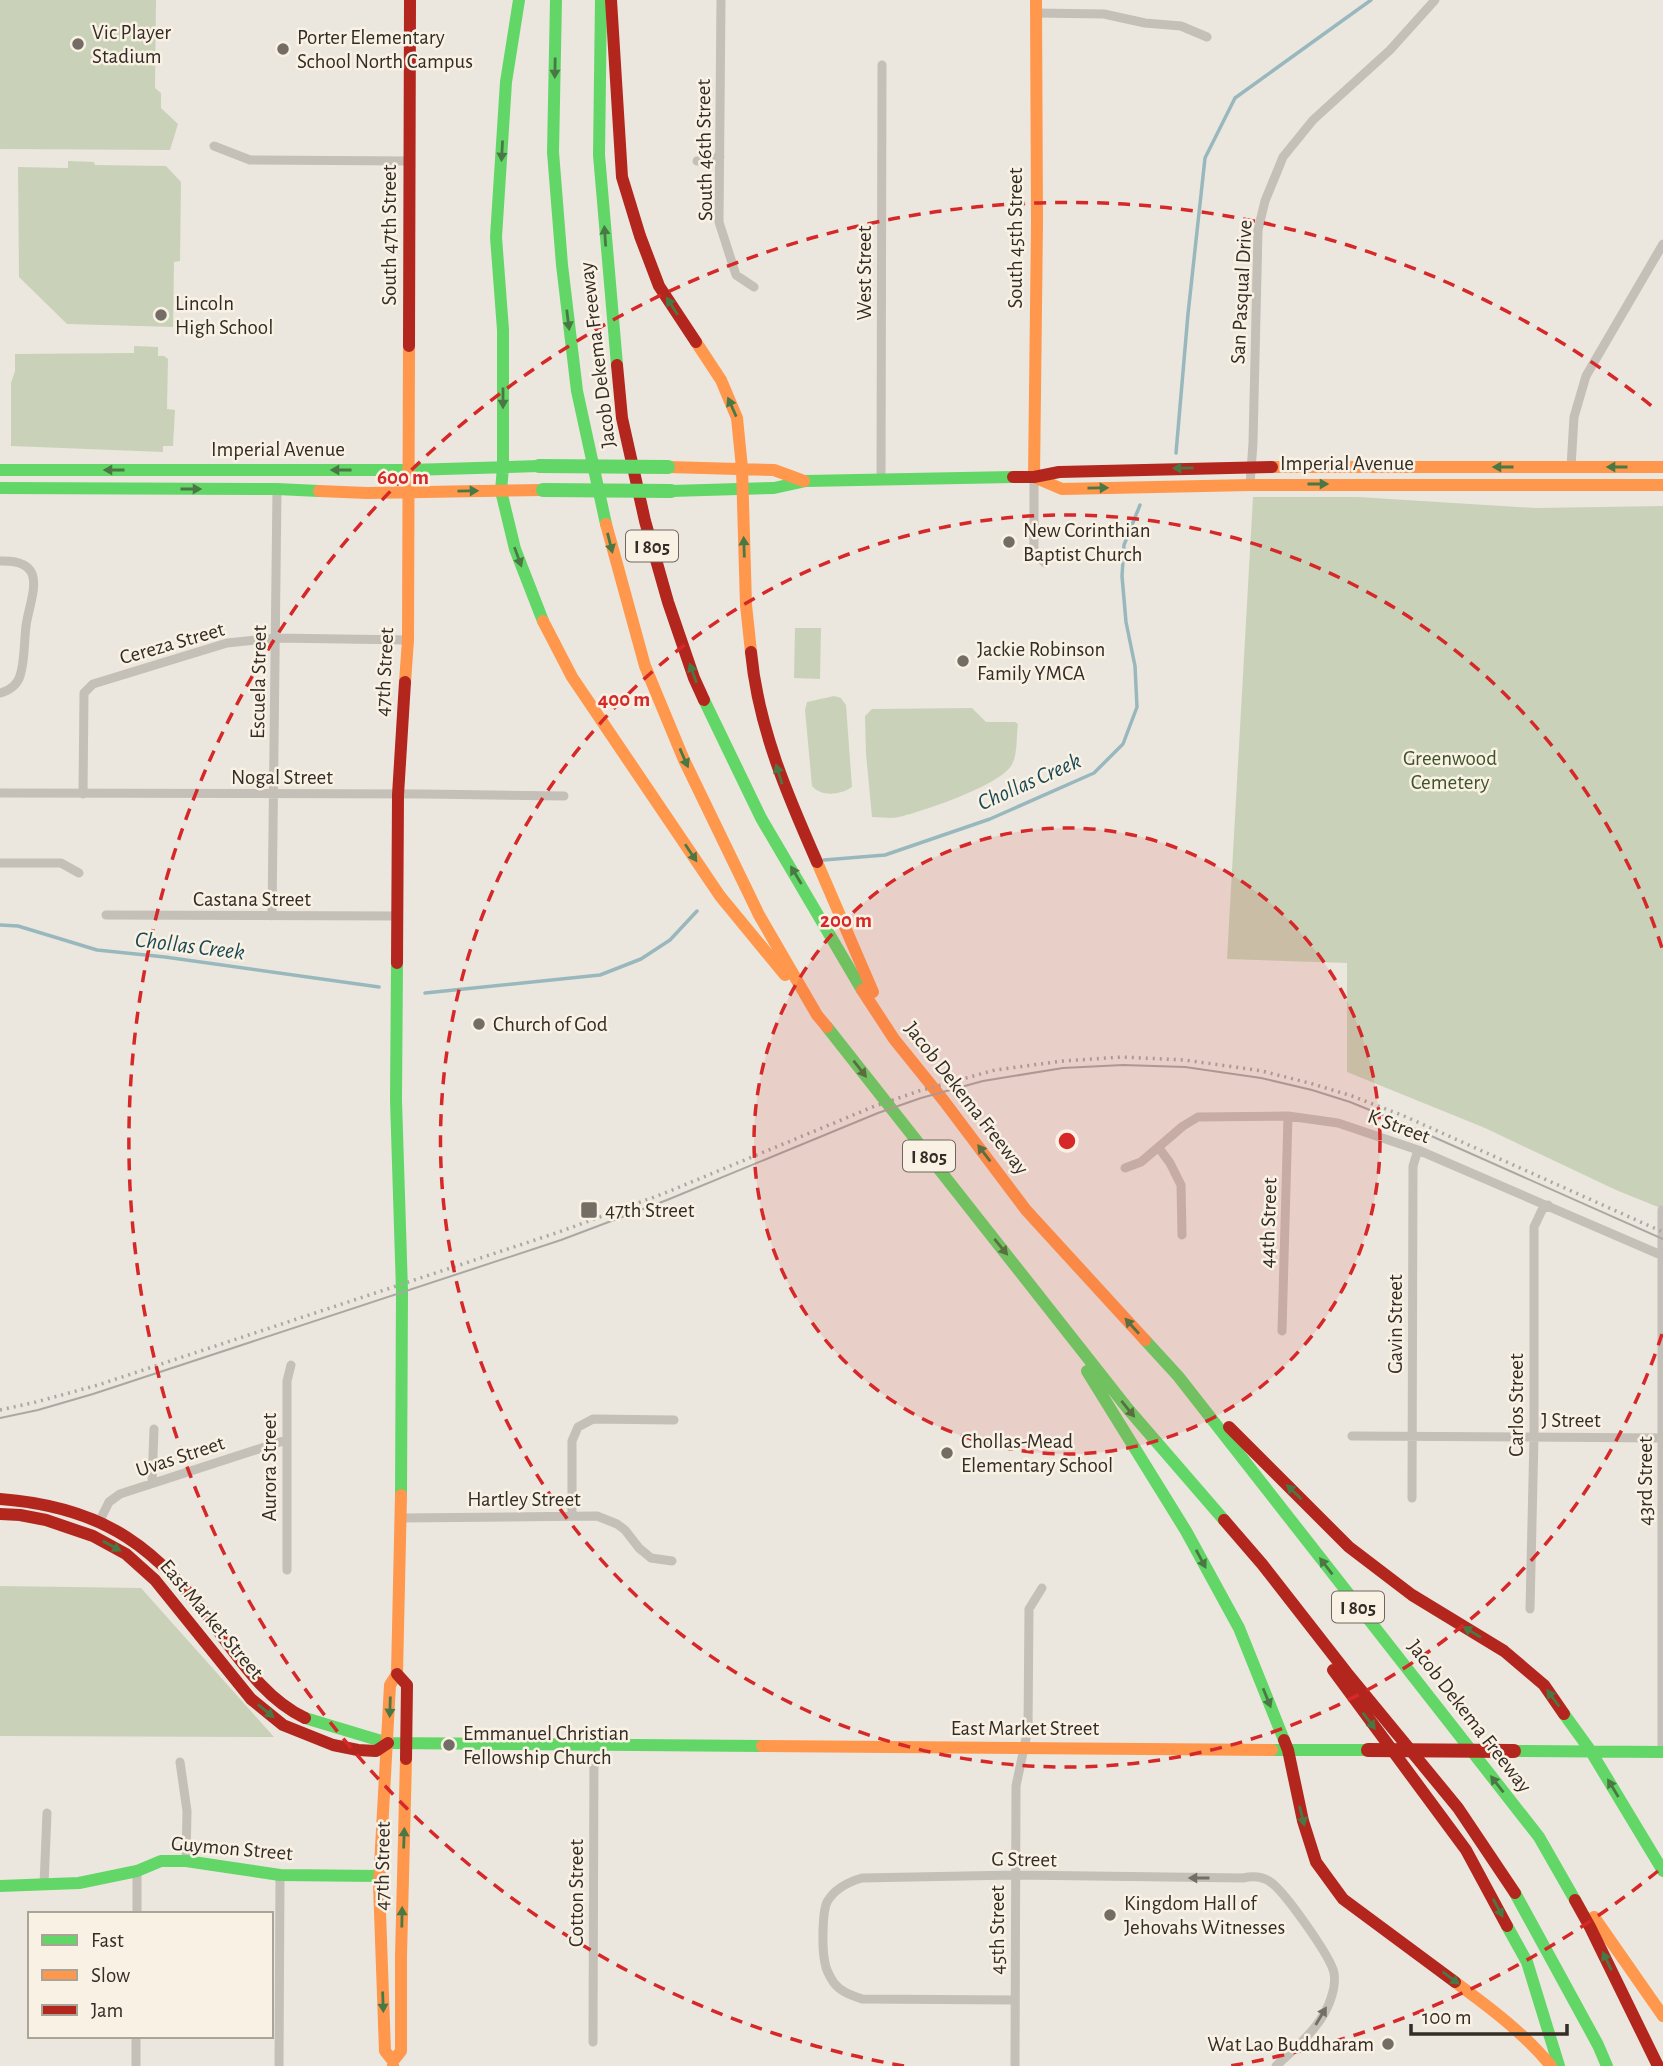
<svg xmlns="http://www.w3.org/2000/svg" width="1663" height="2066" viewBox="0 0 1663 2066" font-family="'Alegreya Sans',sans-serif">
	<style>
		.green { fill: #c9d2b8 }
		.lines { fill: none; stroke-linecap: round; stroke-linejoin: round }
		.stream { stroke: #99b8bd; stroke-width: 3.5 }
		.street { stroke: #c4bfb7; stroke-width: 9 }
		.fast { stroke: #63d668; stroke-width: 12 }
		.slow { stroke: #ff974d; stroke-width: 12 }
		.jam { stroke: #b3261e; stroke-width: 12 }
		.tram { stroke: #aba7a2; stroke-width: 2 }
		.rail { stroke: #aba7a2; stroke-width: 3.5; stroke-dasharray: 2 5; stroke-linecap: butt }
		.fast-bridge { stroke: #63d668; stroke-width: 14 }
		.jam-bridge { stroke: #b3261e; stroke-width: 14 }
		.oneway { fill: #497844 }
		.oneway2 { fill: #756e67 }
		.ring { fill: none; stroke: #d62828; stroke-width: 3.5; stroke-dasharray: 12 9 }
		.poi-dot { fill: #746d66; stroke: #f9f2e4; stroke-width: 2.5 }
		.labels { text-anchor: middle; stroke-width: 5; stroke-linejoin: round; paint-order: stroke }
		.shield { fill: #f9f2e4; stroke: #6f675f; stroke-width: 2 }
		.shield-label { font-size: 19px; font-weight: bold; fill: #342c26 }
		.poi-label { font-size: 21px; fill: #342c26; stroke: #f9f2e4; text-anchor: start }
		.street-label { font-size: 21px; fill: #342c26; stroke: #f9f2e4 }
		.park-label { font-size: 21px; fill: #3e5329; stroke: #f9f2e4 }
		.water-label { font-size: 23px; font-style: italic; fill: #1b4a56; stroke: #f9f2e4 }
		.centre { fill: #d62828; stroke: #f9f2e4; stroke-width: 3.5 }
		.ring-label { font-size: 21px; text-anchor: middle; font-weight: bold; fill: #d62828; stroke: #f9f2e4; stroke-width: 5; stroke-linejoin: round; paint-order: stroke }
	</style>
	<rect width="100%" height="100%" fill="#ebe7de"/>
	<path class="green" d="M 0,0 L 156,0 L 155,88 L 161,93 L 161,108 L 178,124 L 170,150 L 0,149 Z
		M 68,161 L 94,162 L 95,165 L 166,166 L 181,182 L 180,261 L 174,262 L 173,327 L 67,324 L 19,277 L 18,167 L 68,168 Z
		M 134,346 L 158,347 L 158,356 L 164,356 L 168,359 L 167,409 L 175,410 L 173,446 L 163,446 L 163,452 L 11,446 L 11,383 L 15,371 L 15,354 L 134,353 Z
		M 1253,497 L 1358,497 L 1536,508 L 1663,506 L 1663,1209 L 1616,1190 L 1485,1128 L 1347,1072 L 1347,963 L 1227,959 Z
		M 795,628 L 821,628 L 820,679 L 794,678 Z
		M 834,696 L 841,698 L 846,705 L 852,787 C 841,795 821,797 812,786 L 805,710 L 807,702 Z
		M 972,708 L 986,722 L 1015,722 L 1018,724 C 1016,737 1018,756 1011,766 C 998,786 924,811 899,817 C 891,819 881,817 872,817 L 866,754 L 865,716 L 872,709 Z
		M 0,1586 L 141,1588 L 274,1737 L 0,1736 Z"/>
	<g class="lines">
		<path class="stream" d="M 1176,453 L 1188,314 L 1205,158 L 1235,98 L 1371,0
			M 824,860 L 885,855 L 990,819 L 1094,773 L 1123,744 L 1137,707 L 1135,666 L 1126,622 L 1122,576 L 1124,545 L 1140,505
			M 0,925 L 18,926 L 97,950 L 165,957 L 379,987
			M 425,993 L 600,975 L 641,959 L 670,940 L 697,911"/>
		<path class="street" d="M 721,0 L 719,222 L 736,275 L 754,287
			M 1036,13 L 1104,14 L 1145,23 L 1181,26 L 1207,37
			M 214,146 L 250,160 L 410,161
			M 697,161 L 720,157
			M 1571,467 L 1574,417 L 1586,376 L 1663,244
			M 1034,477 L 1034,552 L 1045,563
			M 881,480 L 882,65
			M 1250,485 L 1253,443 L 1258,230 L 1265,201 L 1283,157 L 1313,120 L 1390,50 L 1435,0
			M 0,561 C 51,559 30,597 26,626 C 24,641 25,661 20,676 C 17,685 9,691 0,693
			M 0,793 L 424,794 L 564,796
			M 83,794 L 84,693 L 93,684 L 227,643 L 276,638 L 408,640
			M 0,863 L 61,863 L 79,873
			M 106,915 L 398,916
			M 272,916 L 277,489
			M 1159,1148 L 1170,1163 L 1181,1185 L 1182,1235
			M 1125,1168 L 1141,1162 L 1183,1126 L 1198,1117 L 1288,1116 L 1338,1123 L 1418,1150 L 1661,1255
			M 1662,1210 L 1662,1752
			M 1282,1331 L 1288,1116
			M 1352,1436 L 1663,1438
			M 152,1483 L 154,1429
			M 1412,1498 L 1413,1166 L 1418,1150
			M 572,1516 L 572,1441 L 578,1427 L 593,1419 L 674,1420
			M 401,1518 L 597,1516 L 617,1524 L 625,1530 L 639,1548 L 651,1558 L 672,1561
			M 99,1522 L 109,1502 L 120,1494 L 286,1440
			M 287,1570 L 287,1381 L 291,1365
			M 1530,1609 L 1534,1437 L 1534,1227 L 1542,1210 L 1548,1205
			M 180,1762 L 187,1811 L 186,1861
			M 44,1885 L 47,1813
			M 137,1914 L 137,1871
			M 1015,2000 L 862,1999 C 851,1995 841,1992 834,1983 C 830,1977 826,1970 825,1963 C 822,1950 822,1913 827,1902 C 835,1888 848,1882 862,1878 L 1015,1875 L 1243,1878 C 1252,1876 1261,1876 1269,1881 C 1283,1889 1331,1957 1334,1973 C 1335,1979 1334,1989 1332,1995 C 1324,2025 1298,2045 1276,2066
			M 593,2042 L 594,1744
			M 136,2066 L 136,2036
			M 279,2066 L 280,1875
			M 1015,2066 L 1016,1786 L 1028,1729 L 1029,1609 L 1042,1588"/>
		<path class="fast" d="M 519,0 L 506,82 L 496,237 L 503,330 L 503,467 L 501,491 L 515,549 L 543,621
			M 556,0 L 553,152 L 562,265 L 577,391 L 606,524
			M 601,0 L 599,155 L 617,365
			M 0,470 L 410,470 L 539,466
			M 0,488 L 277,489 L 319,491
			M 671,491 L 774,488 L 806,481 L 1013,477
			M 704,700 L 761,818 L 862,990
			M 397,963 L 396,1100 L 402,1291 L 401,1495
			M 827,1027 L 1128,1409 L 1224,1520
			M 1145,1340 L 1178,1376 L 1539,1837 L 1575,1900
			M 1087,1371 L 1186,1531 L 1239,1628 L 1284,1740
			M 1564,1714 L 1590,1750 L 1663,1871
			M 305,1718 L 388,1743 L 762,1746
			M 1272,1750 L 1368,1750
			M 1514,1751 L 1663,1752
			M 0,1886 L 79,1883 L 137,1871 L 161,1861 L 186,1861 L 280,1875 L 379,1876
			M 1515,1893 L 1598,2045 L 1607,2066
			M 1507,1926 L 1527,1962 L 1559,2066"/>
		<path class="slow" d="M 696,342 L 721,380 L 737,418 L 742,468 L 746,605 L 751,652
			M 668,467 L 774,470 L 804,481
			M 1272,467 L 1663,467
			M 1034,477 L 1037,222 L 1036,0
			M 1034,477 L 1062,489 L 1250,485 L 1663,485
			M 319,491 L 367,493 L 543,490
			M 606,524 L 645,666 L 684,760 L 759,915 L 817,1015 L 827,1027
			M 543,621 L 572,677 L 720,896 L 785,975
			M 405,682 L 408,640 L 409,346
			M 817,862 L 873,992
			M 862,990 L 894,1039 L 944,1101 L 1026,1210 L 1145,1340
			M 762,1746 L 1272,1750
			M 1594,1917 L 1663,2016
			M 1455,1982 C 1489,2007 1524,2033 1551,2066
			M 393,2061 L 401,2051 L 401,1956 L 406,1759
			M 393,2066 L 393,2061 L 385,2051 L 379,1884 L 390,1685 L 397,1674 L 401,1495"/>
		<path class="jam" d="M 611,0 L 622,177 L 640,236 L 659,286 L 696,342
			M 409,346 L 410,0
			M 617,365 L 622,418 L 645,521 L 668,602 L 694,678 L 704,700
			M 1013,477 L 1034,477 L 1059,472 L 1272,467
			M 751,652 C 758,727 787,794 817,862
			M 397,963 L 398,795 L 405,682
			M 1229,1427 L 1349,1547 L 1412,1595 L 1504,1651 L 1544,1685 L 1564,1714
			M 0,1499 C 106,1507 158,1548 219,1632 C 243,1664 267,1700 305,1718
			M 0,1514 L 20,1515 L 46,1520 L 93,1536 L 126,1554 L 155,1580 L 251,1699 L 283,1725 L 333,1745 L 358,1750 L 376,1751 L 388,1743
			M 1224,1520 L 1262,1564 L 1347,1673 L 1458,1808 L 1515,1893
			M 1333,1670 L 1466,1850 L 1507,1926
			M 397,1674 L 407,1685 L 406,1759
			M 1284,1740 L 1288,1750 L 1303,1821 L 1316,1862 L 1343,1899 L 1455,1982
			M 1575,1900 L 1590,1927 L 1658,2066"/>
		<path class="tram" d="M 0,1418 L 38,1410 L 93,1394 L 561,1240 L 667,1200 L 878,1113 L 921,1098 L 983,1081 L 1063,1068 L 1123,1065 L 1185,1067 L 1261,1078 L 1312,1090 L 1350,1102 L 1402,1123 L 1663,1239"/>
		<path class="rail" d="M 0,1410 L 36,1402 L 98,1385 L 559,1232 L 665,1193 L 875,1106 L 919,1091 L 995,1070 L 1063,1061 L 1122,1057 L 1185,1060 L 1262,1071 L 1313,1084 L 1352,1096 L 1404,1116 L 1663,1232"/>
		<path class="fast-bridge" d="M 539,466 L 668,467
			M 543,490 L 671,491"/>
		<path class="jam-bridge" d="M 1368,1750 L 1514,1751"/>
	</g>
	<defs><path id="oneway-solid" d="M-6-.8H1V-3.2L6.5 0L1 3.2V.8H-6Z" transform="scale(1.75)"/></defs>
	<g class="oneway">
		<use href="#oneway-solid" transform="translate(555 68) rotate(91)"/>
		<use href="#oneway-solid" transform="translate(502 151) rotate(93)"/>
		<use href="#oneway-solid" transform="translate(605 236) rotate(-94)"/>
		<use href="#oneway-solid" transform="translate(672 306) rotate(-123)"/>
		<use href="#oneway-solid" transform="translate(568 320) rotate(83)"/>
		<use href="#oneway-solid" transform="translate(503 398) rotate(90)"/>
		<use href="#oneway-solid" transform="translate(732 407) rotate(-114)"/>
		<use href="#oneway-solid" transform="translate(1503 467) rotate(-180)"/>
		<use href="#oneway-solid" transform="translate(1617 467) rotate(180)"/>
		<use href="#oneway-solid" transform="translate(1183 468) rotate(179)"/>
		<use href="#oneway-solid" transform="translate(114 470) rotate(180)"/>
		<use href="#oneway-solid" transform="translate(341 470) rotate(180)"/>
		<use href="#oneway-solid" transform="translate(1318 484)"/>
		<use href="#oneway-solid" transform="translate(1098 488) rotate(-1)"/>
		<use href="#oneway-solid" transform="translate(191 489)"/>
		<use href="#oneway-solid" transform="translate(468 491) rotate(-1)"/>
		<use href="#oneway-solid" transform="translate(610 543) rotate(76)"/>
		<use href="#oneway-solid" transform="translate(744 547) rotate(-92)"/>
		<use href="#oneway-solid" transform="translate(518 557) rotate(70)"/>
		<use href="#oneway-solid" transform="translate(693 673) rotate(-110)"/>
		<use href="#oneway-solid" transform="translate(684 758) rotate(66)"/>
		<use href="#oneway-solid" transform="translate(779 774) rotate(-107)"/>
		<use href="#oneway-solid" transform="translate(691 853) rotate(56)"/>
		<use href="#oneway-solid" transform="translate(796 875) rotate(-121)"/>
		<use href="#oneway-solid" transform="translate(860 1069) rotate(52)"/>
		<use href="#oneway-solid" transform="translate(984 1153) rotate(-127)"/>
		<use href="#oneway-solid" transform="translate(1001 1247) rotate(51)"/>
		<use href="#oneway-solid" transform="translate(1132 1326) rotate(-132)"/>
		<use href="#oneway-solid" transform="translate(1128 1409) rotate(51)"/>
		<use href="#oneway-solid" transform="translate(1294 1492) rotate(-136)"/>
		<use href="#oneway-solid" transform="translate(112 1546) rotate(29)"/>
		<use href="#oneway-solid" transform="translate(1201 1559) rotate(62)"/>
		<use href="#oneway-solid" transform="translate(1326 1566) rotate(-128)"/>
		<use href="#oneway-solid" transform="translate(1472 1632) rotate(-149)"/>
		<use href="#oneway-solid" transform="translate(1267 1698) rotate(68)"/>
		<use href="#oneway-solid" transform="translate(1553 1698) rotate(-126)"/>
		<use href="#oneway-solid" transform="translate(390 1707) rotate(92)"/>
		<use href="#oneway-solid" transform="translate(266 1711) rotate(39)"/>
		<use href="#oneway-solid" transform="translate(1369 1721) rotate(53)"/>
		<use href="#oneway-solid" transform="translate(1497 1784) rotate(-128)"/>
		<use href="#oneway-solid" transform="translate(1613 1788) rotate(-121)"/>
		<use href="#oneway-solid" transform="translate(1302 1816) rotate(76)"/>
		<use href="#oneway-solid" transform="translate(404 1838) rotate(-88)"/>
		<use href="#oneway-solid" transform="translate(1498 1908) rotate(62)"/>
		<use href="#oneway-solid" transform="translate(402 1917) rotate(-89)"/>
		<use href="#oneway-solid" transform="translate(1607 1961) rotate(-116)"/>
		<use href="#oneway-solid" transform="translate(1451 1978) rotate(37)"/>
		<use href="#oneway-solid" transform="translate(383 2002) rotate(88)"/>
	</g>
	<g class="oneway2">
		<use href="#oneway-solid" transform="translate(1199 1878) rotate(-180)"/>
		<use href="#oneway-solid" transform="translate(1321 2016) rotate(-59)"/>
	</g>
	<circle cx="1067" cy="1141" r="313" fill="#d62828" fill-opacity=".12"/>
	<g class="ring">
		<circle cx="1067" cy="1141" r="313"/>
		<path d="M1662 1334A626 626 0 1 1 1662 948"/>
		<path d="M1658 1871A939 939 0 0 1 1230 2066M904 2066A939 939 0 1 1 1658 411"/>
	</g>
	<g class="poi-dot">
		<circle cx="78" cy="44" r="7"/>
		<circle cx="283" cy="49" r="7"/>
		<circle cx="161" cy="315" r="7"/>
		<circle cx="1009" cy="542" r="7"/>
		<circle cx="963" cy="661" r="7"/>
		<circle cx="479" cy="1024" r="7"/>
		<rect x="580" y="1201" width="18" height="18" rx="3.5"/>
		<circle cx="947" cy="1453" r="7"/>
		<circle cx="449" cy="1745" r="7"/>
		<circle cx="1110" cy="1915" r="7"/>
		<circle cx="1388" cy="2044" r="7"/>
	</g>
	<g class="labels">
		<g class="shield">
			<rect x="626" y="530.5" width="52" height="31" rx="5"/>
			<rect x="903" y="1140.5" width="52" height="31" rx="5"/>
			<rect x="1332" y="1591.5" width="52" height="31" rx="5"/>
		</g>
		<g class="shield-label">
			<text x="652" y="553">I 805</text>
			<text x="929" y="1163">I 805</text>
			<text x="1358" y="1614">I 805</text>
		</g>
		<g class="poi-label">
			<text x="92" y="39">Vic Player<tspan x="92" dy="24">Stadium</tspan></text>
			<text x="297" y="44">Porter Elementary<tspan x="297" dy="24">School North Campus</tspan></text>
			<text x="175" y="310">Lincoln<tspan x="175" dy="24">High School</tspan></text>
			<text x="1023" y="537">New Corinthian<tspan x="1023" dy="24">Baptist Church</tspan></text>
			<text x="977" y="656">Jackie Robinson<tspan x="977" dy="24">Family YMCA</tspan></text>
			<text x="493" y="1031">Church of God</text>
			<text x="605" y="1217">47th Street</text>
			<text x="961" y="1448">Chollas-Mead<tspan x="961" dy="24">Elementary School</tspan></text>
			<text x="463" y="1740">Emmanuel Christian<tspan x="463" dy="24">Fellowship Church</tspan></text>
			<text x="1124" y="1910">Kingdom Hall of<tspan x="1124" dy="24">Jehovahs Witnesses</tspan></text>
			<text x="1374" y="2051" text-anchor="end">Wat Lao Buddharam</text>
		</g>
		<g class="street-label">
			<text transform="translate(704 150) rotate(-91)" y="7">South 46th Street</text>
			<text transform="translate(389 235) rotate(-90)" y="7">South 47th Street</text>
			<text transform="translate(1015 238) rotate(-90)" y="7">South 45th Street</text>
			<text transform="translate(864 273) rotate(-90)" y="7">West Street</text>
			<text transform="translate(1241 292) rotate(-87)" y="7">San Pasqual Drive</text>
			<text transform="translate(597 355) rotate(-97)" y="7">Jacob Dekema Freeway</text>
			<text x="278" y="456">Imperial Avenue</text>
			<text x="1347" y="470">Imperial Avenue</text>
			<text transform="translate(172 643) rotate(-16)" y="7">Cereza Street</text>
			<text transform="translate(384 672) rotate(-87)" y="7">47th Street</text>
			<text transform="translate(258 682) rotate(-89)" y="7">Escuela Street</text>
			<text x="282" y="784">Nogal Street</text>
			<text x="252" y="906">Castana Street</text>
			<text transform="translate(967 1098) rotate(52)" y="7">Jacob Dekema Freeway</text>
			<text transform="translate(1399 1126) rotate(20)" y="7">K Street</text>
			<text transform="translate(1268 1223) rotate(-88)" y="7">44th Street</text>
			<text transform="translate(1395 1324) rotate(-90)" y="7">Gavin Street</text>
			<text transform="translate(1516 1405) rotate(-90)" y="7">Carlos Street</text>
			<text x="1571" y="1427">J Street</text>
			<text transform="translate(180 1456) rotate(-18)" y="7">Uvas Street</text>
			<text transform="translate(269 1467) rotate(-90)" y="7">Aurora Street</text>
			<text transform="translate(1645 1481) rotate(-90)" y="7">43rd Street</text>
			<text x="524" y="1506">Hartley Street</text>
			<text transform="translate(212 1619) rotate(50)" y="7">East Market Street</text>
			<text transform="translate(1470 1716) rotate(52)" y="7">Jacob Dekema Freeway</text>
			<text x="1025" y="1735">East Market Street</text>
			<text transform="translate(232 1848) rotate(5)" y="7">Guymon Street</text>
			<text transform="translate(1024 1859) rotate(1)" y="7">G Street</text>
			<text transform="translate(382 1866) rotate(-89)" y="7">47th Street</text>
			<text transform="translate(576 1893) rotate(-90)" y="7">Cotton Street</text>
			<text transform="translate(997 1930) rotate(-90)" y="7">45th Street</text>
		</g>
		<g class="park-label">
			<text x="1450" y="765">Greenwood<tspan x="1450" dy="24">Cemetery</tspan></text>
		</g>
		<g class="water-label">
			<text transform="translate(1029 781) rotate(-24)" y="8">Chollas Creek</text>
			<text transform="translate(190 945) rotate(7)" y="8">Chollas Creek</text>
		</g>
	</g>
	<circle cx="1067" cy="1141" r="10" class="centre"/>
	<g class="ring-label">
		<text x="403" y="484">600 m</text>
		<text x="624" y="706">400 m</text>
		<text x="846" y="927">200 m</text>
	</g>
	<rect x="28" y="1912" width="245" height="126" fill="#f9f2e4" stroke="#aaa398" stroke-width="2"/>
	<rect x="42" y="1935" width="35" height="10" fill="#63d668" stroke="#aaa398" stroke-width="2"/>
	<text x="91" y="1947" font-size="21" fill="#342c26">Fast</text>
	<rect x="42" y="1970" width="35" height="10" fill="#ff974d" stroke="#aaa398" stroke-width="2"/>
	<text x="91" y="1982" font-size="21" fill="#342c26">Slow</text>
	<rect x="42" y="2005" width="35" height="10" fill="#b3261e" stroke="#aaa398" stroke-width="2"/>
	<text x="91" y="2017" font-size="21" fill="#342c26">Jam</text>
	<path d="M1411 2024v10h156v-10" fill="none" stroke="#342c26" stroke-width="3.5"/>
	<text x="1422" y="2024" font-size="21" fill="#342c26" stroke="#f9f2e4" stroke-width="5" paint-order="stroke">100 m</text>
</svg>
